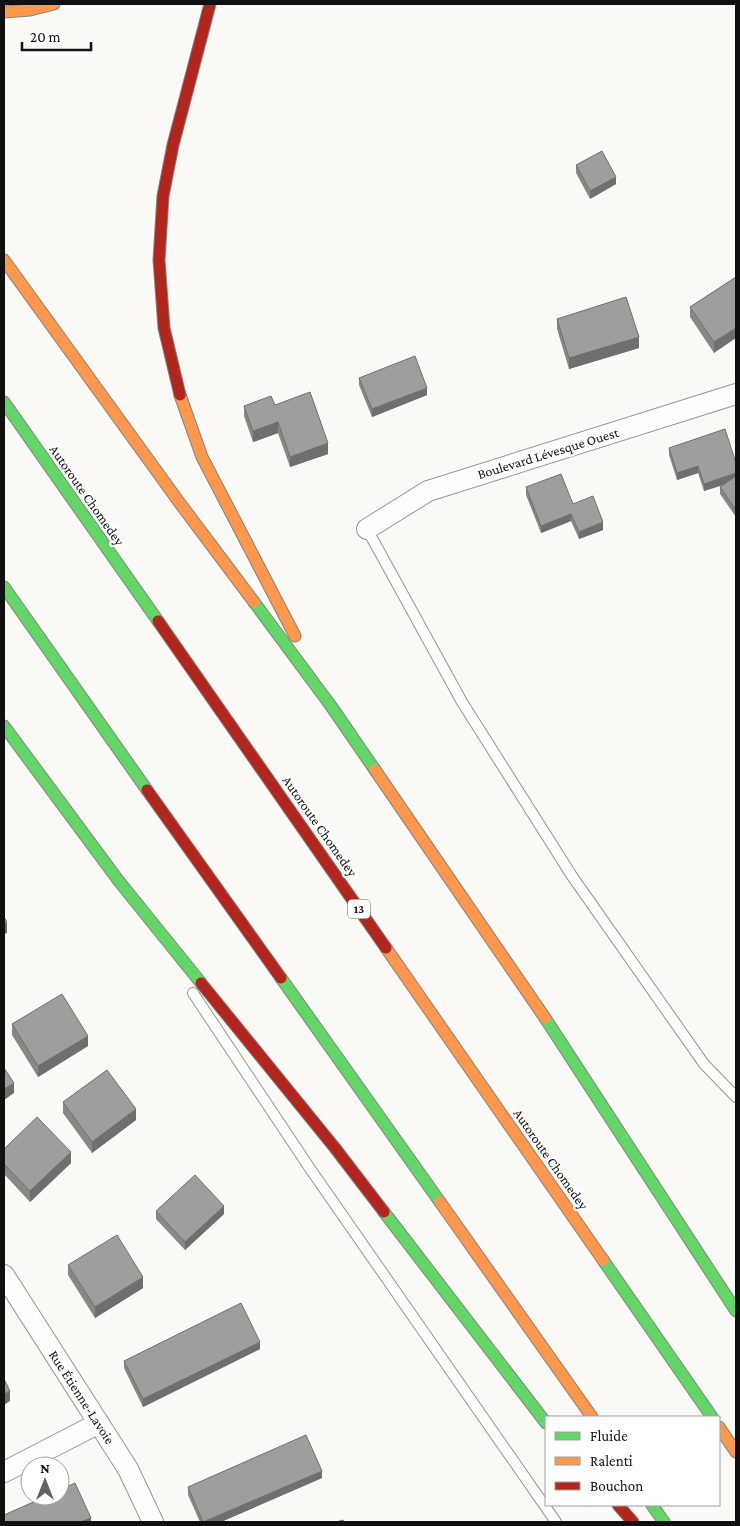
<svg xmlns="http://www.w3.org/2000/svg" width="740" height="1526" viewBox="0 0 740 1526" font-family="'Crimson Pro',serif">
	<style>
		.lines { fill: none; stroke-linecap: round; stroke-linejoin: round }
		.lane-casing { stroke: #969594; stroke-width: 12 }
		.street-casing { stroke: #969594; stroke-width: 22 }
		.fast-casing { stroke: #848381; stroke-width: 13 }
		.slow-casing { stroke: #848381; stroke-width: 13 }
		.jam-casing { stroke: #848381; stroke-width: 13 }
		.lane { stroke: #fffefe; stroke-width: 10 }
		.street { stroke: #fffefe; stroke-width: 20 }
		.fast { stroke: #63d668; stroke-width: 11 }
		.slow { stroke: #ff974d; stroke-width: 11 }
		.jam { stroke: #b3261e; stroke-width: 11 }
		.wall { fill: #8a8886 }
		.shaded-wall { fill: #706f6d }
		.building { fill: #a09e9c; stroke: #706f6d }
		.labels { text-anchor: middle; stroke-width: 5; stroke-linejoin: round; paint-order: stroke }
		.shield { fill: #fff; stroke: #585858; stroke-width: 1 }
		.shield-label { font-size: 12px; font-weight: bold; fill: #101010 }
		.street-label { font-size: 14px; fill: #101010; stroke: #fff }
	</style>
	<rect width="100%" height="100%" fill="#fcfaf7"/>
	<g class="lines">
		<defs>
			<path id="lane" d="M 367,529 L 462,702 L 572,876 L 704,1064 L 736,1097
				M 193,993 L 311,1170 L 556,1522"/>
			<path id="street" d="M 367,529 L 428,491 L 736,394
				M 4,1275 L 128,1469 L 153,1522
				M 4,1472 L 99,1423"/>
			<path id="fast" d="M 4,402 L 158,621
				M 4,587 L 147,790
				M 254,602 L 331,706 L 375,770
				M 4,726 L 118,880 L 201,983
				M 281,978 L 440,1202
				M 545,1018 L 736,1311
				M 384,1212 L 546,1423
				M 603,1260 L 712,1417
				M 652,1505 L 664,1522"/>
			<path id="slow" d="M 4,12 L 30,10 L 54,4
				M 4,260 L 179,502 L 254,602
				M 180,395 L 202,457 L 295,636
				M 375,770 L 545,1018
				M 386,948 L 603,1260
				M 440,1202 L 592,1417
				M 719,1427 L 736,1452"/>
			<path id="jam" d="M 180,395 L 164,328 L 159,260 L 163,196 L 173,145 L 210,4
				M 158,621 L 386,948
				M 147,790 L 281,978
				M 201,983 L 335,1148 L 384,1212
				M 618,1505 L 633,1522"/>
		</defs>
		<use href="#lane" class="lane-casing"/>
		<use href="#street" class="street-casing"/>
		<use href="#fast" class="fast-casing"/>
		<use href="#slow" class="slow-casing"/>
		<use href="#jam" class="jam-casing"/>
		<use href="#lane" class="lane"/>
		<use href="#street" class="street"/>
		<use href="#fast" class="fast"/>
		<use href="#slow" class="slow"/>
		<use href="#jam" class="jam"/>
	</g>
	<path class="wall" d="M 576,165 L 616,184 L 590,199 L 576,173 Z
		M 736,277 L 714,353 L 690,317 L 690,307 Z
		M 557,319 L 639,348 L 569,369 L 557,329 Z
		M 359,378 L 427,395 L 372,417 L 359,385 Z
		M 275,405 L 328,454 L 290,467 L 278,433 L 253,442 L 244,416 L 244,406 Z
		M 669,448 L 736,463 L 736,517 L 720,494 L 720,487 L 724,485 L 704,491 L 698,473 L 677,480 L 669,455 Z
		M 526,487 L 573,504 L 603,530 L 579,539 L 571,521 L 541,533 L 526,495 Z
		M 12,1024 L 88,1046 L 38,1077 L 12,1035 Z
		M 63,1102 L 136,1120 L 92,1153 L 63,1113 Z
		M 4,1149 L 71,1163 L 30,1202 L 4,1174 Z
		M 156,1211 L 224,1214 L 185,1250 L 156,1219 Z
		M 68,1265 L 143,1288 L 95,1318 L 68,1275 Z
		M 260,1349 L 143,1407 L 124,1368 L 124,1361 Z
		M 322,1478 L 221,1522 L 200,1522 L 188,1495 L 188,1487 Z"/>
	<path class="shaded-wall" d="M 616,177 L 616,184 L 590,199 L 590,191 Z
		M 736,328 L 736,338 L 714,353 L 714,342 Z
		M 639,337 L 639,348 L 569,369 L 569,358 Z
		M 427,388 L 427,395 L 372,417 L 372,409 Z
		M 278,422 L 278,433 L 253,442 L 253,431 Z
		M 328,443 L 328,454 L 290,467 L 290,457 Z
		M 698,466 L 698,473 L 677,480 L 677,473 Z
		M 736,473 L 736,480 L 704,491 L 704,484 Z
		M 571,514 L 571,521 L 541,533 L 541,526 Z
		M 603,522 L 603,530 L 579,539 L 579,532 Z
		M 7,922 L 7,933 L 4,934 L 4,924 Z
		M 88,1036 L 88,1046 L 38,1077 L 38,1066 Z
		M 14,1083 L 14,1093 L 4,1100 L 4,1089 Z
		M 136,1109 L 136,1120 L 92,1153 L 92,1142 Z
		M 71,1152 L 71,1163 L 30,1202 L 30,1191 Z
		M 224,1206 L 224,1214 L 185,1250 L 185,1242 Z
		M 143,1277 L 143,1288 L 95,1318 L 95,1307 Z
		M 260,1342 L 260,1349 L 143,1407 L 143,1399 Z
		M 10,1391 L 10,1401 L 4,1405 L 4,1394 Z
		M 322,1471 L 322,1478 L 221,1522 L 204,1522 Z
		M 91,1518 L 91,1522 L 80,1522 Z"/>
	<path class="building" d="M 602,151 L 616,177 L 590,191 L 576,165 Z
		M 736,277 L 736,328 L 714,342 L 690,307 Z
		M 626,297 L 639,337 L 569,358 L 557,319 Z
		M 415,356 L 427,388 L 372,409 L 359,378 Z
		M 310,392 L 328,443 L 290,457 L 278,422 L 253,431 L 244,406 L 271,396 L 275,405 Z
		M 725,429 L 736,463 L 736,473 L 704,484 L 698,466 L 677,473 L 669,448 Z
		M 561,474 L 573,504 L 593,496 L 603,522 L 579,532 L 571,514 L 541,526 L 526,487 Z
		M 736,476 L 736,510 L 720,487 Z
		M 4,917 L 7,922 L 4,924 Z
		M 62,994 L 88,1036 L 38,1066 L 12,1024 Z
		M 4,1068 L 14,1083 L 4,1089 Z
		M 107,1070 L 136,1109 L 92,1142 L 63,1102 Z
		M 37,1117 L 71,1152 L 30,1191 L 4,1164 L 4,1149 Z
		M 195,1175 L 224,1206 L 185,1242 L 156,1211 Z
		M 117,1235 L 143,1277 L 95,1307 L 68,1265 Z
		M 241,1303 L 260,1342 L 143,1399 L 124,1361 Z
		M 4,1379 L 10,1391 L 4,1394 Z
		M 306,1435 L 322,1471 L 203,1522 L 188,1487 Z
		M 75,1483 L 91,1518 L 80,1522 L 4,1522 L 4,1515 L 47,1496 L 60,1496 L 60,1490 Z
		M 343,1520 L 344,1522 L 336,1522 Z"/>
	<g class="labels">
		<rect class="shield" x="348" y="899.5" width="22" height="19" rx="4"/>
		<g class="shield-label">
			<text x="359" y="913">13</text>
		</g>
		<g class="street-label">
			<text transform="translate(548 453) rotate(-17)" y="5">Boulevard Lévesque Ouest</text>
			<text transform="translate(87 495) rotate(55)" y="5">Autoroute Chomedey</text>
			<text transform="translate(320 826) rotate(55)" y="5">Autoroute Chomedey</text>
			<text transform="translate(551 1159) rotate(55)" y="5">Autoroute Chomedey</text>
			<text transform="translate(82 1397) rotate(57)" y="5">Rue Étienne-Lavoie</text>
		</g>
	</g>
	<rect width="740" height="1526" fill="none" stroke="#101010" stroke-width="10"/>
	<rect x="545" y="1416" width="175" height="90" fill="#ffffff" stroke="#9f9f9f"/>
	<rect x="555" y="1432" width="25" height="8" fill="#63d668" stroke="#9f9f9f"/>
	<text x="590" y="1441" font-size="15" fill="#101010">Fluide</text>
	<rect x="555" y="1457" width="25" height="8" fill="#ff974d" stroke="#9f9f9f"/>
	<text x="590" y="1466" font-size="15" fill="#101010">Ralenti</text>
	<rect x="555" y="1482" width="25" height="8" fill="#b3261e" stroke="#9f9f9f"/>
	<text x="590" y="1491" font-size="15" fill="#101010">Bouchon</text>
	<g transform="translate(45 1481)"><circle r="24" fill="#ffffff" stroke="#9f9f9f"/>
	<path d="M0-4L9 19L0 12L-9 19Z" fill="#636261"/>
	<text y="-8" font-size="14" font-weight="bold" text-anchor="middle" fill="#101010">N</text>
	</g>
	<path d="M22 42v8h69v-8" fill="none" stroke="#101010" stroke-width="2.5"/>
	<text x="30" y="42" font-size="15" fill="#101010" stroke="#ffffff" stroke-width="4" paint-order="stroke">20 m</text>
</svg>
